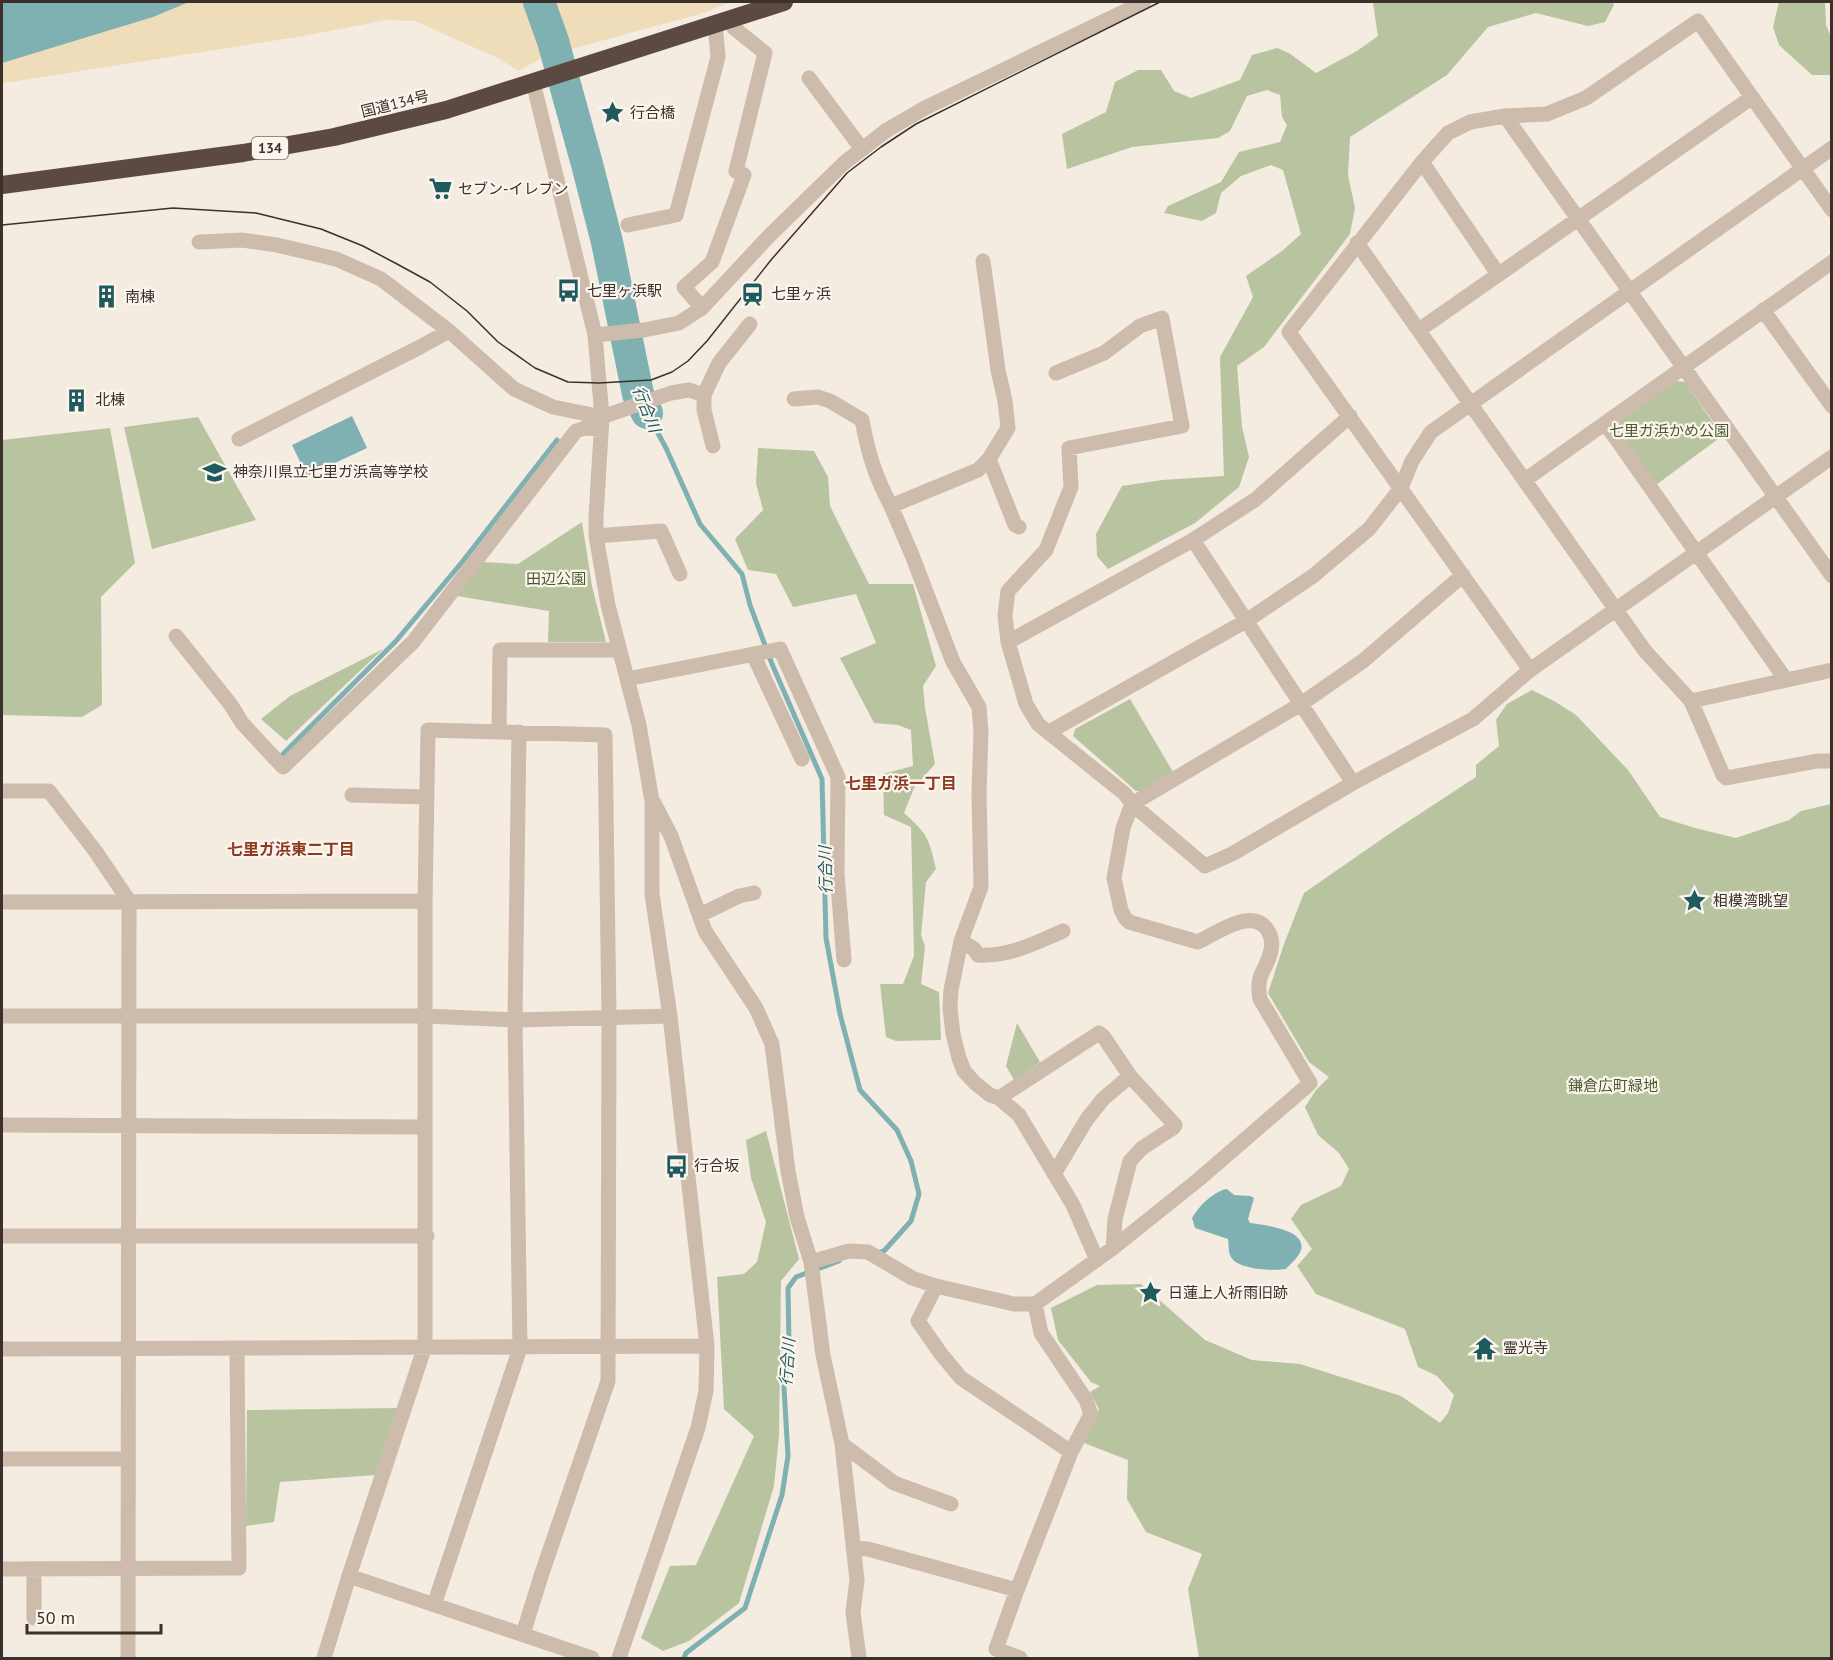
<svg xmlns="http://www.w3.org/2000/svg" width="1833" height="1660" viewBox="0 0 1833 1660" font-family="'PT Sans','Noto Sans JP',sans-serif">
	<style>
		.green { fill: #b8c4a0 }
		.sand { fill: #efdcb8 }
		.water { fill: #7fb0b2 }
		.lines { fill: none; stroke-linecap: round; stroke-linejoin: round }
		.stream { stroke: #7fb0b2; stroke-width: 5 }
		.river { stroke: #7fb0b2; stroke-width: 32 }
		.minor { stroke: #cdbbac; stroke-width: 15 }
		.highway { stroke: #5c4a42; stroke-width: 18 }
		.tram { stroke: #3b302b; stroke-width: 1.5 }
		.labels { text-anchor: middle; stroke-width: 4.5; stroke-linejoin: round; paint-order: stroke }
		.shield { fill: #fbf5ee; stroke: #756b66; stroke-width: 1.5 }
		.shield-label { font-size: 14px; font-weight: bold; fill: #3b302b }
		.street-label { font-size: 15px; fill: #3b302b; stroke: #fbf5ee }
		.poi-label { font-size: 15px; fill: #3b302b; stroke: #fbf5ee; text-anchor: start }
		.park-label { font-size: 15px; fill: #4a5a2e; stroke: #fbf5ee }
		.water-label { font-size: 16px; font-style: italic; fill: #1f5a5e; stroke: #fbf5ee }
		.neighbourhood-label { font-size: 16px; font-weight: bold; fill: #8c3b22; stroke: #fbf5ee }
	</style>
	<rect width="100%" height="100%" fill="#f4ebe1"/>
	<path class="green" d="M 1376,2 L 1613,2 L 1614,5 L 1605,22 L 1588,26 L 1536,13 L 1488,27 L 1447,75 L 1350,137 L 1348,175 L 1355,208 L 1350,234 L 1264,347 L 1237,366 L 1242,427 L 1249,457 L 1239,487 L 1195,523 L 1108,569 L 1097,556 L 1096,534 L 1122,486 L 1162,480 L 1224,476 L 1220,357 L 1253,297 L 1246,276 L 1282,251 L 1301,234 L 1283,170 L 1271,165 L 1241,176 L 1221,193 L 1216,213 L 1202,221 L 1164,213 L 1168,206 L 1221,182 L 1239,152 L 1280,142 L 1287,125 L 1282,117 L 1280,95 L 1267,90 L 1247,96 L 1230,131 L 1218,138 L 1132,147 L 1067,169 L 1062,134 L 1106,112 L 1115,82 L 1138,70 L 1161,70 L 1174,91 L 1191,98 L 1240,80 L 1252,55 L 1277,48 L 1289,53 L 1316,73 L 1357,51 L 1378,36 L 1373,3 Z
		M 1779,2 L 1825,2 L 1826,25 L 1831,37 L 1831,75 L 1812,75 L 1779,45 L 1773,27 Z
		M 1675,381 L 1685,382 L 1722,436 L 1656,485 L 1617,431 L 1620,421 Z
		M 198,417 L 256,520 L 152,549 L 124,427 Z
		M 110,428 L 135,563 L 101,597 L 102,705 L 82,717 L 2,715 L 2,440 Z
		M 758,448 L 814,451 L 828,477 L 830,506 L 869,584 L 913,584 L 936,666 L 923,686 L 925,708 L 935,764 L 914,788 L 904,813 C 928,834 929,839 936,869 L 926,882 L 921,935 L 925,946 L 921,984 L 939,992 L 941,1040 L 896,1041 L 886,1037 L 880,984 L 903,984 L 914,956 L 911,827 L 884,815 L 883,774 L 913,766 L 911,730 L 898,725 L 874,723 L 840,658 L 876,643 L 856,594 L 793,607 L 776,574 L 748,570 L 735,539 L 763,510 L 756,483 Z
		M 582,522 L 592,586 L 606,642 L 548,642 L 549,611 L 457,596 L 482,562 L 518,564 Z
		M 383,649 L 286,741 L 261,719 L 290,696 Z
		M 1532,690 L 1554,701 L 1576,715 L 1628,770 L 1660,817 L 1695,828 L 1736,838 L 1789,820 L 1801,811 L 1831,804 L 1831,1658 L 1199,1658 L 1188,1589 L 1202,1554 L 1146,1532 L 1127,1499 L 1128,1460 L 1084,1443 L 1099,1409 L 1090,1392 L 1100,1386 L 1091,1382 L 1058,1340 L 1051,1308 L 1097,1285 L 1141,1284 L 1205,1340 L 1252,1360 L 1300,1364 L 1401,1396 L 1440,1423 L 1448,1413 L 1454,1395 L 1437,1376 L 1418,1367 L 1405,1329 L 1316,1294 L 1297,1266 L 1312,1249 L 1291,1219 L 1301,1205 L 1341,1186 L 1349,1169 L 1339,1153 L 1318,1135 L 1305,1107 L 1316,1090 L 1329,1077 L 1309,1062 L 1268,993 L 1284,944 L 1304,893 L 1392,832 L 1476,777 L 1476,765 L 1499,746 L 1496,720 L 1507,704 Z
		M 1130,699 L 1173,772 L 1144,791 L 1136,791 L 1073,736 L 1075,729 Z
		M 1017,1023 L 1040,1062 L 1014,1080 L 1006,1066 Z
		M 766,1131 L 799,1259 L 781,1281 L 779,1435 L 774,1486 L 739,1603 L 689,1641 L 663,1651 L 641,1638 L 670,1566 L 696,1565 L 754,1436 L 724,1409 L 717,1277 L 744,1274 L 757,1262 L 766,1222 L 751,1178 L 746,1140 Z
		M 397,1408 L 375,1475 L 280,1482 L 274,1522 L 246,1526 L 247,1410 Z"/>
	<path class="sand" d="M 144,2 L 530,2 L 545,56 L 518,71 L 500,59 L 415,21 L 387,20 L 303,36 L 4,83 L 2,86 L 2,37 Z
		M 555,2 L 732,2 L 700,14 L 571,49 Z"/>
	<path class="water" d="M 2,2 L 189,2 L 153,17 L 2,63 Z
		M 352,416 L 367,448 L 307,476 L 292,445 Z
		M 1227,1189 L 1234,1195 L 1250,1196 L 1254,1198 L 1248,1219 L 1250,1223 C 1263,1225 1307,1229 1301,1250 C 1299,1257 1291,1263 1286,1269 C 1274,1271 1238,1270 1231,1257 C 1228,1252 1229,1245 1228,1239 L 1195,1228 L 1192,1218 C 1199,1206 1214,1191 1227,1189 Z"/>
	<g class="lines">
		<path class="stream" d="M 647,413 L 666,448 L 700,524 L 742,574 L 750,605 L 772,664 L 822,779 L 826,938 L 840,1014 L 860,1090 L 897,1130 L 911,1161 L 919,1194 L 911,1221 L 884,1251 L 877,1253
			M 282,755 L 396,641 L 463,561 L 557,440
			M 684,1658 L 686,1653 L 745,1608 L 782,1495 L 788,1456 L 784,1388 L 789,1344 L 788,1288 L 796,1277 L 839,1261"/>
		<path class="river" d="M 539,2 L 553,41 L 587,164 L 607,242 L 638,394 L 647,413"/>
		<path class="minor" d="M 809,78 L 862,149
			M 533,82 L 595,335 L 602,417 L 596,517 L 596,536 L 608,605 L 639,725 L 652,801 L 652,894 L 670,1016 L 707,1346 L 706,1391 L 698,1428 L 619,1658
			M 1505,116 L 1832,576
			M 1422,162 L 1498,274
			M 628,225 L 676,215 L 718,57 L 715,23
			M 199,242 L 242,240 L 277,245 L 336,259 L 381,279 L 449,331 L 514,389 L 553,407 L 602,417 L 671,393 L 689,390 L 704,395 L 719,363 L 750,324
			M 1357,243 L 1645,651 L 1691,701 L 1832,670
			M 983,261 L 998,370 L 1005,401 L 1008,428 L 989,459 L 978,470 L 891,506 L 912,555 L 953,662 L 979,707 L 981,732 L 979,793 L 981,887 L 961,941 L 951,990 L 950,1008 L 953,1034 L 959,1058 L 964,1071 L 975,1083 L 990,1095 L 999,1098 L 1019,1115 L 1073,1205 L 1097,1260
			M 702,308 L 684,287 L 712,262 L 744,175 L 736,171 L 765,53 L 734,28 L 730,18
			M 1763,310 L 1832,406
			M 1419,330 L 1751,98
			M 595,335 L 644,330 L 679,323 L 702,308 L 769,236 L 844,163 L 887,130 L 925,108 L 1144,2
			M 704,395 L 704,410 L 713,446
			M 794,399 L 818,397 L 830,401 L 862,420 C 868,453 875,476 891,506
			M 1350,416 L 1256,499 L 1193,540 L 1008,642 L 1026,704 L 1038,724 L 1125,794 L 1132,804 L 1205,866 L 1232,854 L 1353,783 L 1473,719 L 1530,670 L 1832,457
			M 1605,423 L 1786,680
			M 239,439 L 420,347 L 449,331
			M 989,459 L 1015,525 L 1019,527
			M 1525,480 L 1832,262
			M 596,536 L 661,531 L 680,574
			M 1193,540 L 1353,783
			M 176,636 L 231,705 L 242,723 L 283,767 L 413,642 L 576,431 L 585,428 L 601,429
			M 1008,642 L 1005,615 L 1008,591 L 1046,550 L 1071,487 L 1069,448 L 1182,426 L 1162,318 L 1140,326 L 1104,353 L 1056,373
			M 753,654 L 802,759
			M 1530,670 L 1289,332 L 1422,162 L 1448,133 L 1470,122 L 1505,116 L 1547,114 L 1586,98 L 1698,21 L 1832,210
			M 627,679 L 780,649 L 838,777 L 837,873 L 844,960
			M 1691,701 L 1723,775 L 1726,778 L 1817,761 L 1832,761
			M 499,731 L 500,650 L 619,650
			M 1049,732 L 1246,621 L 1313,576 L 1369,529 L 1401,488 L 1412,461 L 1431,432 L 1832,148
			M 2,791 L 49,791 L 96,852 L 129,901 L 128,1658
			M 352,795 L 427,797
			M 654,803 L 671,836 L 705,931 L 756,1008 L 772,1044 L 788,1171 L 797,1217 L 811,1262 L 823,1355 L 842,1444 L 857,1580 L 853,1612 L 859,1658
			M 2,902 L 425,901
			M 700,915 L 739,896 L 754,893
			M 961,941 L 974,949 L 978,955 C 1009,957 1035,943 1063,931
			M 2,1016 L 426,1016 L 515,1020 L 670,1016
			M 999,1098 L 1099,1033 L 1103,1036 L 1130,1076 L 1175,1125 L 1173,1128 L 1142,1148 L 1130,1161 L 1115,1219 L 1113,1248
			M 2,1125 L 425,1127
			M 1054,1174 L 1087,1119 L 1103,1099 L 1130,1076
			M 2,1236 L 427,1236
			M 811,1262 L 849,1251 L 868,1252 L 912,1278 L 936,1286 L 1014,1304 L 1035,1304 L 1113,1248 L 1198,1180 L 1307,1086 L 1310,1083 L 1260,999 C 1255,973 1267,971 1271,950 C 1273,943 1271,934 1266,928 C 1250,908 1215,934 1198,942 L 1129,922 L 1125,918 L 1121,910 L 1114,878 L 1123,828 L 1132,804 L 1301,704 L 1363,661 L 1463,575
			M 936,1286 L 918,1321 L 941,1354 L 961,1378 L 1071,1452
			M 2,1349 L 707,1346
			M 842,1444 L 894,1483 L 951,1504
			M 2,1459 L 128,1459
			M 853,1548 L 868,1549 L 1017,1590
			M 2,1569 L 239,1568 L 237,1348
			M 349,1576 L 592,1658
			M 434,1605 L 520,1348 L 515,1020 L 519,732
			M 34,1618 L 34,1569
			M 324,1658 L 349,1576 L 425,1346 L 425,901 L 428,730 L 605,735 L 609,1017 L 608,1381 L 542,1573 L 523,1634
			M 1020,1658 L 996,1649 L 1017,1590 L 1071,1452 L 1091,1414 L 1086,1400 L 1041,1333 L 1035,1304"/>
		<path class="highway" d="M 2,185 L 243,153 L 334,137 L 446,110 L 784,2"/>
		<path class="tram" d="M 2,225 L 173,208 L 256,213 L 321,229 L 363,246 L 397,264 L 430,282 L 467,311 L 498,342 L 535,368 L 568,382 L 599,383 L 651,380 L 672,372 L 688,361 L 707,341 L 771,260 L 847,173 L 881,147 L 916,124 L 1160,2"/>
	</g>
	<defs>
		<symbol id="sight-bare" viewBox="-9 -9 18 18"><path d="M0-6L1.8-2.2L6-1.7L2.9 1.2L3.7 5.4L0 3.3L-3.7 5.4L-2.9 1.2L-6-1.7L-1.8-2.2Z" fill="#1f5a5e" stroke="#fbf5ee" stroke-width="2.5" paint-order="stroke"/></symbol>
		<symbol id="supermarket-bare" viewBox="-9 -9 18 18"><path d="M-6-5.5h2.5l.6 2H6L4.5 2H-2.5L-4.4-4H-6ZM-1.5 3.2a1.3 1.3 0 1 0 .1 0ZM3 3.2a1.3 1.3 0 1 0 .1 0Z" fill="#1f5a5e" stroke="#fbf5ee" stroke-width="2.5" paint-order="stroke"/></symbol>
		<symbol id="bus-bare" viewBox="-9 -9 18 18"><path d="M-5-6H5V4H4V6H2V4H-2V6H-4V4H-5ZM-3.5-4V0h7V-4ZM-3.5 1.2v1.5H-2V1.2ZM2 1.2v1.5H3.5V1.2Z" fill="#1f5a5e" stroke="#fbf5ee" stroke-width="2.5" paint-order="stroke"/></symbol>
		<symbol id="station-bare" viewBox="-9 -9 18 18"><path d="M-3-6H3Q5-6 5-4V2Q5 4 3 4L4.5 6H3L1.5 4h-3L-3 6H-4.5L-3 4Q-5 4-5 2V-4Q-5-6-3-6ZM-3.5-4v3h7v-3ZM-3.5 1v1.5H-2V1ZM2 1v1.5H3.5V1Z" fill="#1f5a5e" stroke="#fbf5ee" stroke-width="2.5" paint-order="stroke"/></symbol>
		<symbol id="building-bare" viewBox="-9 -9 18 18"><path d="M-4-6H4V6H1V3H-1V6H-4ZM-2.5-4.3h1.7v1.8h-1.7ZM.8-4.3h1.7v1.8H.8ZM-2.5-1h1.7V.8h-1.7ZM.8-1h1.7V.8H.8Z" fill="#1f5a5e" stroke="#fbf5ee" stroke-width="2.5" paint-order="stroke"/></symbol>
		<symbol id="school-bare" viewBox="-9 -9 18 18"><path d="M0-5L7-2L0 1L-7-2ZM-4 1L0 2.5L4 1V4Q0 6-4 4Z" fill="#1f5a5e" stroke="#fbf5ee" stroke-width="2.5" paint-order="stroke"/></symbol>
		<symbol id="temple-bare" viewBox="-9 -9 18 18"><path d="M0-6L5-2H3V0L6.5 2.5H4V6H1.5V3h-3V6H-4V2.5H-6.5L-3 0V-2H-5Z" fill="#1f5a5e" stroke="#fbf5ee" stroke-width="2.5" paint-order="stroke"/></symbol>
	</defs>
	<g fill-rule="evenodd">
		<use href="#sight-bare" x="596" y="96" width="33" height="33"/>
		<use href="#supermarket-bare" x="424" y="172" width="33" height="33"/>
		<use href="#bus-bare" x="552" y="274" width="33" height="33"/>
		<use href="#station-bare" x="736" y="278" width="33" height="33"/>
		<use href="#building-bare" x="90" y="280" width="33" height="33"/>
		<use href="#building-bare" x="60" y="384" width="33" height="33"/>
		<use href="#school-bare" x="198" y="456" width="33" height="33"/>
		<use href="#sight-bare" x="1678" y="884" width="33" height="33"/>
		<use href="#bus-bare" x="660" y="1150" width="33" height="33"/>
		<use href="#sight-bare" x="1134" y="1276" width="33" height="33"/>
		<use href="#temple-bare" x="1468" y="1332" width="33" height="33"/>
	</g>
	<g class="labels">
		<rect class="shield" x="252" y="137" width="36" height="22" rx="4.5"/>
		<g class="shield-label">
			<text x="270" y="153">134</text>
		</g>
		<g class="street-label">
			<text transform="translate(395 104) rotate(-14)" y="5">国道134号</text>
		</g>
		<g class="poi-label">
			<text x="630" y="118">行合橋</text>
			<text x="458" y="194">セブン-イレブン</text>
			<text x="587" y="296">七里ヶ浜駅</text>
			<text x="771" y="299">七里ヶ浜</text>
			<text x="125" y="302">南棟</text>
			<text x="95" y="405">北棟</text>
			<text x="233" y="477">神奈川県立七里ガ浜高等学校</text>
			<text x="1713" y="906">相模湾眺望</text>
			<text x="694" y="1171">行合坂</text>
			<text x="1168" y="1298">日蓮上人祈雨旧跡</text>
			<text x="1503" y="1353">霊光寺</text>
		</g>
		<g class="park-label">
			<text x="1669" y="436">七里ガ浜かめ公園</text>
			<text x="556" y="584">田辺公園</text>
			<text x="1613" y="1091">鎌倉広町緑地</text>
		</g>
		<g class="water-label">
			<text transform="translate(647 409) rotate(68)" y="6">行合川</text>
			<text transform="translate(825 870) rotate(-91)" y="6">行合川</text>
			<text transform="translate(787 1362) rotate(-86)" y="6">行合川</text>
		</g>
		<g class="neighbourhood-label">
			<text x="901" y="789">七里ガ浜一丁目</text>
			<text x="291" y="855">七里ガ浜東二丁目</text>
		</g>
	</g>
	<rect width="1833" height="1660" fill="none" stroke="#3b302b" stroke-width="6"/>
	<path d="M27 1624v9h134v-9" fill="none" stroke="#3b302b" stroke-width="3"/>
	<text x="36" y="1624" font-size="18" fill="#3b302b" stroke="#fbf5ee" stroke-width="4.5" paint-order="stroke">50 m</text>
</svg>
